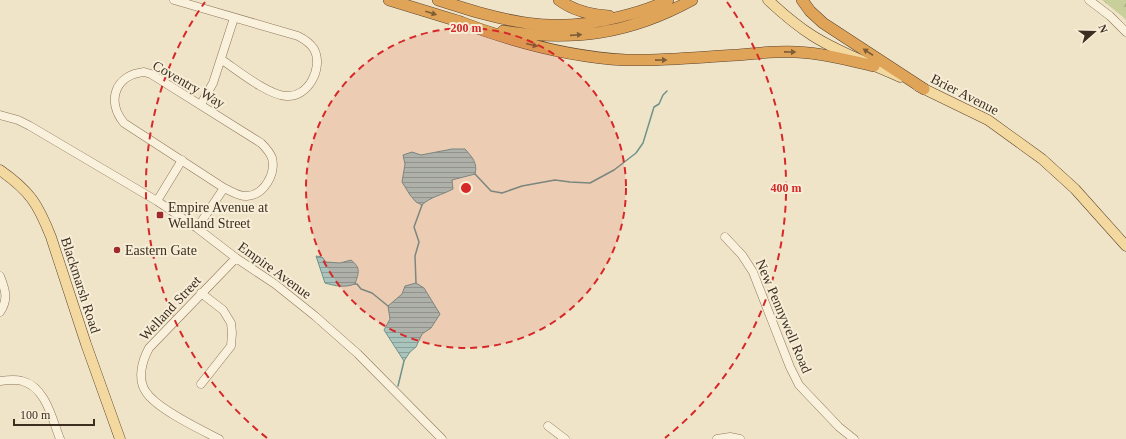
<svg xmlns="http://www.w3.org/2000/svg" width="1126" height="439" viewBox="0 0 1126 439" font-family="'Times New Roman',serif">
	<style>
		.forest { fill: url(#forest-firs) }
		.water { fill: url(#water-rules); stroke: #6f938a }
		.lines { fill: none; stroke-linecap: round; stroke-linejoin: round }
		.stream { stroke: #6f938a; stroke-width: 1.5 }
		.minor-casing { stroke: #8d765c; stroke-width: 9 }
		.major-casing { stroke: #5b4430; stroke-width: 11 }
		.highway-casing { stroke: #5b4430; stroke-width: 12 }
		.minor { stroke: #faf1dc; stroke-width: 8 }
		.major { stroke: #f3d9a0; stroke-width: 10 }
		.highway { stroke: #e0a458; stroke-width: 11 }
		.oneway { fill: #7e5d36 }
		.ring { fill: none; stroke: #d62828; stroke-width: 2; stroke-dasharray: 7 5 }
		.poi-dot { fill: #9e2a2b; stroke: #f7eed8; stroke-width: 1.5 }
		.labels { text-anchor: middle; stroke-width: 4; stroke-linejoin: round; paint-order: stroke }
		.street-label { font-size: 14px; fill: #3d2e20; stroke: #f7eed8 }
		.poi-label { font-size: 14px; fill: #3d2e20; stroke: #f7eed8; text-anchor: start }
		.centre { fill: #d62828; stroke: #f7eed8; stroke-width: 2 }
		.ring-label { font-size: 12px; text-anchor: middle; font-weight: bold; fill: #d62828; stroke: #f7eed8; stroke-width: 4; stroke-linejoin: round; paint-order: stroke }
	</style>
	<defs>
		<pattern id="forest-firs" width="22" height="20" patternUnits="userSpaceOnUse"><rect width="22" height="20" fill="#c9cf9b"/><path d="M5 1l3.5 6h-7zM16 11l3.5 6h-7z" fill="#aeb285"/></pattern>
		<pattern id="water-rules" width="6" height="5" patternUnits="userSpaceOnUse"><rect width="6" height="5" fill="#a9c4bc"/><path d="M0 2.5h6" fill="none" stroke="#8ba098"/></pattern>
	</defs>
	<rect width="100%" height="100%" fill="#f0e4c8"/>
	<path class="forest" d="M 1102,0 L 1126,0 L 1126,20 L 1123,17 Z"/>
	<path class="water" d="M 452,149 L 465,149 C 472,157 478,163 475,174 L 452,180 L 453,189 C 442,195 430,197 422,205 L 416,202 L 410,195 L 402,182 L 405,164 L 403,155 L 412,152 L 421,155 Z
		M 316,256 L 322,257 L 326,262 L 340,263 L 351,260 C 361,268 359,272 355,284 C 344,288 336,286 325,283 Z
		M 416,283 L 424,288 L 440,314 L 431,328 L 422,334 L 416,347 L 410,352 L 404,361 L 384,330 L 390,319 L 388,306 L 402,294 L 405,286 Z"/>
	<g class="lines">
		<path class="stream" d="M 475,174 L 491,191 L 502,193 L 522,186 L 555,180 L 570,182 L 590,183 L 614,170 L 636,153 L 643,143 L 654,107 L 659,104 L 663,95 L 667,91
			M 416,283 L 415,256 L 419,242 L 414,227 L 422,205
			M 355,284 L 357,284 L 361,289 L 372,293 L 388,306
			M 398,386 L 404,361"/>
		<defs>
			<path id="minor" d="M 174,0 L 298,36 C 304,39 310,43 314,49 C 324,68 308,98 286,96 C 268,95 237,70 222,60
				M 1089,0 L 1110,16 L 1126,32
				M 144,72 L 151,74 L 261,143 C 266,148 270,152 272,158 C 276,174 264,195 247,196 C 239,197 231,191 224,188 L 124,123 C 106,101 115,75 144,72 Z
				M 201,104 L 213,83 L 234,18
				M 0,115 L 18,120 L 30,126 L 157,201 L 197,228 L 236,258 L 275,284 L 315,316 L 358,354 L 442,439
				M 157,201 L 182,160
				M 197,228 L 224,188
				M 725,237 L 742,255 L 753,272 L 790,367 L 799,385 L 839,427 L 854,439
				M 0,276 C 5,289 9,299 0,312
				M 201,293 L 223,310 L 231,323 L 232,333 L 231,346 L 201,384
				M 0,381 C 7,380 15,379 22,381 C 46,387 52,419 60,439
				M 548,426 L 565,439
				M 219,439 C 201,430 157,409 146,392 C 137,379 142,361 149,348 L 236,258
				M 717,439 L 730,437 L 740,439"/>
			<path id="major" d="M 768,0 C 782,13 797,26 813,36 C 840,53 871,64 900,77
				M 918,86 L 988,120 L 1042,159 L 1075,189 L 1126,246
				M 0,170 C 30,191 38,204 51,237 L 86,344 L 120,439"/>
			<path id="highway" d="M 389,0 L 461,22
				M 438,0 C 504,21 550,35 619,17 C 636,13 653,8 668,0
				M 559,0 C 574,11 591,15 609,16
				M 802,0 L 810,11 L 823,23 L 924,89
				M 455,20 C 510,41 567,57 626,60 C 663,61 701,57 738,55 C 757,53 777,51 796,52 C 822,53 848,60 874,66
				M 503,31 C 573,42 630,34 692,0"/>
		</defs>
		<use href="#minor" class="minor-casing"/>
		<use href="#major" class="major-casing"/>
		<use href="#highway" class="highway-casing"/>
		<use href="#minor" class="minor"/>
		<use href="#major" class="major"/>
		<use href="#highway" class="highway"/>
	</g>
	<defs><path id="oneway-solid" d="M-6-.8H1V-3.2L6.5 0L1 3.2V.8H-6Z"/></defs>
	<g class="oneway">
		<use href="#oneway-solid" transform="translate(431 13) rotate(18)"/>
		<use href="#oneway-solid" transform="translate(576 35) rotate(-4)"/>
		<use href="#oneway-solid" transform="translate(532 45) rotate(14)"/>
		<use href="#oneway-solid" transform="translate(790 52) rotate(1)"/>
		<use href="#oneway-solid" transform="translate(868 52) rotate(-147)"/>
		<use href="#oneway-solid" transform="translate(661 60) rotate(-1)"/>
	</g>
	<circle cx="466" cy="188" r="160" fill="#d62828" fill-opacity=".12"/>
	<g class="ring">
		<circle cx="466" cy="188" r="160"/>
		<path d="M267 438A320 320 0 0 1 205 2M727 2A320 320 0 0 1 665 438"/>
	</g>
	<g class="poi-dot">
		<rect x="156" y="211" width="8" height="8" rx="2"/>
		<circle cx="117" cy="250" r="4"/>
	</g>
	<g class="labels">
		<g class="street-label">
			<text transform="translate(189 84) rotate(30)" y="5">Coventry Way</text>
			<text transform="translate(965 94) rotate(27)" y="5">Brier Avenue</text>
			<text transform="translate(275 270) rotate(36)" y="5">Empire Avenue</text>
			<text transform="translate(81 285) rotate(72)" y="5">Blackmarsh Road</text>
			<text transform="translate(170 308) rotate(-47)" y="5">Welland Street</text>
			<text transform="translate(784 316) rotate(67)" y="5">New Pennywell Road</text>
		</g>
		<g class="poi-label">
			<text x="168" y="212">Empire Avenue at<tspan x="168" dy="16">Welland Street</tspan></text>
			<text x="125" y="255">Eastern Gate</text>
		</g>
	</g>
	<circle cx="466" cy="188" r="6" class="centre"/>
	<g class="ring-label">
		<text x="466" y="32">200 m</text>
		<text x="786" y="192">400 m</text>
	</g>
	<g transform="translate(1094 32) rotate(70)" stroke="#f7eed8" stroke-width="3" paint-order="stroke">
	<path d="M0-3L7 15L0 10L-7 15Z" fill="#3d2e20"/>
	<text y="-6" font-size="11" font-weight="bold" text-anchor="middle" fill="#3d2e20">N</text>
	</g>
	<path d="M14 419v6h80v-6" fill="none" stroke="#3d2e20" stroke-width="2"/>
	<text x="20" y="419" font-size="12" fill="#3d2e20" stroke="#f7eed8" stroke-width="3" paint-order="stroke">100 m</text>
</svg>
